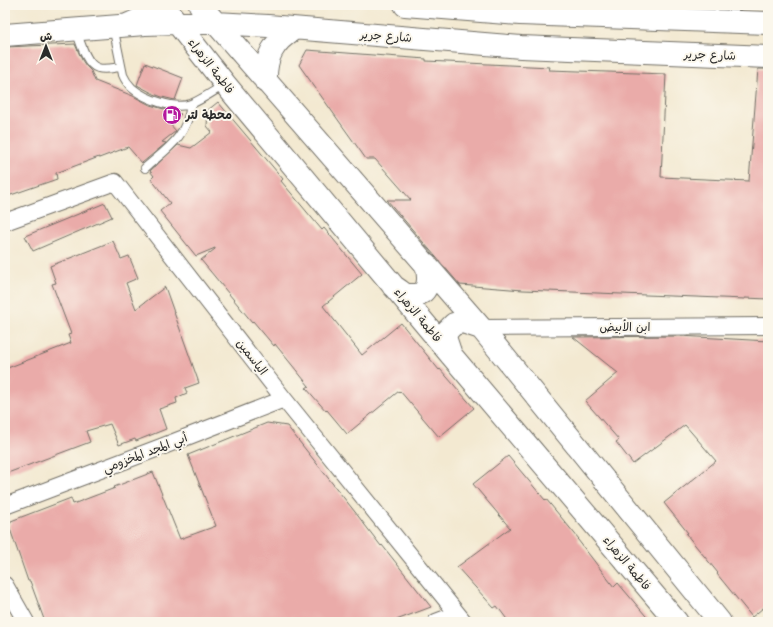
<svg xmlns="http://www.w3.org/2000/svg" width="773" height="627" viewBox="0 0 773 627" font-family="'Playpen Sans','Playpen Sans Arabic',sans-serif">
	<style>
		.building { fill: #eaaba9 }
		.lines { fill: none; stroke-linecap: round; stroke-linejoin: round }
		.service-casing { stroke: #716e65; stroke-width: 10 }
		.minor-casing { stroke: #716e65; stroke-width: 18 }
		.secondary-casing { stroke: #716e65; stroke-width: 24 }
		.service { stroke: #fff; stroke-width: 8 }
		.minor { stroke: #fff; stroke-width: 16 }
		.secondary { stroke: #fff; stroke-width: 22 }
		.labels { text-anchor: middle; stroke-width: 4; stroke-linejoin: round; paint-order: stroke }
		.street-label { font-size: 12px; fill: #2b2b2b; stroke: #fbf7ec }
		.poi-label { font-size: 12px; font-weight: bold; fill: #2b2b2b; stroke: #fbf7ec; text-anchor: start }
	</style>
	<rect width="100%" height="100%" fill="#fbf7ec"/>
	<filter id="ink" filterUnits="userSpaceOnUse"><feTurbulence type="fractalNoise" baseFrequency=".025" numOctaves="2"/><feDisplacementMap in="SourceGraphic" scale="8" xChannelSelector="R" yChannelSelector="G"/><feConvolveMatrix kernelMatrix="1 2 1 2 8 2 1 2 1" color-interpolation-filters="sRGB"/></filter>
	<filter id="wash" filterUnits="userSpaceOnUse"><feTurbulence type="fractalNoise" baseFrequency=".012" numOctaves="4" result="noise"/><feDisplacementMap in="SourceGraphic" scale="16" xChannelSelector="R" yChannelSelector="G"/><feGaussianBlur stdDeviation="0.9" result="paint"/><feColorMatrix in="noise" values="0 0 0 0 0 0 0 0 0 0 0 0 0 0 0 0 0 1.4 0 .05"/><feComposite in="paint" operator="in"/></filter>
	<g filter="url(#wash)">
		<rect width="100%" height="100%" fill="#f3e9d1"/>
		<g id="blocks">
			<path class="building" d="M 75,44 L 82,60 L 86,66 L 91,71 L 95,81 L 133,96 L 150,105 L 181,114 L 169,123 L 176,131 L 162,142 L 166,143 L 165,144 L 142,163 L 128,147 L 99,158 L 99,157 L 56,173 L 57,179 L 5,197 L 5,47 Z
				M 307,50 L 426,59 L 426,61 L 550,67 L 549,70 L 666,74 L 661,177 L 749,181 L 758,69 L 768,69 L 768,299 L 745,298 L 745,299 L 523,290 L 460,285 L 387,200 L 411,200 L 375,159 L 366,159 L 299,65 Z
				M 145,63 L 183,78 L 175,100 L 162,97 L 154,94 L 137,85 Z
				M 218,102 L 283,179 L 281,181 L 322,230 L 324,228 L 362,274 L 323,306 L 362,355 L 401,323 L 439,370 L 440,369 L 474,408 L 439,437 L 400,391 L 399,392 L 399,391 L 347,434 L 327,410 L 326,411 L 306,388 L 309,386 L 275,344 L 274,346 L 253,321 L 252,322 L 201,260 L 215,249 L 215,248 L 196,256 L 160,211 L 170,203 L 151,179 L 154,176 L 150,171 L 178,145 L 191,148 L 212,132 L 207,126 L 208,110 Z
				M 105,203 L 112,217 L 33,251 L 25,236 Z
				M 113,241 L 121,259 L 129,256 L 138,278 L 126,283 L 136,309 L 165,287 L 199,383 L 185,388 L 187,393 L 176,398 L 177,403 L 159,409 L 166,429 L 136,441 L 135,439 L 119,445 L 110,424 L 86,431 L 90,442 L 5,474 L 5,369 L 71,343 L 68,335 L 71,334 L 52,284 L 56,283 L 50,266 Z
				M 680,336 L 768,341 L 768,604 L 752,617 L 717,574 L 718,573 L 686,534 L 688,533 L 664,503 L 716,461 L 685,425 L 633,464 L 616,442 L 619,440 L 585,401 L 618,373 L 573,337 Z
				M 267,423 L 287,426 L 355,512 L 381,546 L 382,545 L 431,607 L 391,622 L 45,622 L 30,581 L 28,581 L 9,526 L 11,521 L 71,498 L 73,504 L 115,488 L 114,487 L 153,472 L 180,539 L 216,526 L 188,455 Z
				M 508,456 L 545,500 L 546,499 L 579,539 L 578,540 L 614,587 L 618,583 L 651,622 L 509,622 L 497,606 L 494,608 L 457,567 L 510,528 L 473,484 Z"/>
		</g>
	</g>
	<g filter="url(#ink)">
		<use href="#blocks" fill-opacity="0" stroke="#716e65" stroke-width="1"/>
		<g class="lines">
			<defs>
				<path id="service" d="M 113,26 L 123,75 C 125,80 128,84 132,88 C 145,99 174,110 191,104 C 201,100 214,91 224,85
					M 76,30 C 80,41 86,65 98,68 C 105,70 113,68 120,67
					M 145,168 C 168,148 187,137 191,104"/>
				<path id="minor" d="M 659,19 L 659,5
					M 5,222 L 115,182 L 284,399 L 464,622
					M 481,328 L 768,326
					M 5,506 L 161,447 L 284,399
					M 5,585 L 26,622
					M 436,622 L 457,614"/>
				<path id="secondary" d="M 163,5 L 225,84 L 451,355 L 677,622
					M 200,5 L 481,328 L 720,622
					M 405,5 L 520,14 L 768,23
					M 127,25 C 136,21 145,19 148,7 L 146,5
					M 5,35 L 145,24 L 177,23 L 215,23 L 268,26 L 521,47 L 768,57
					M 266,82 C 265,57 273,42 294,29
					M 393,286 C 397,288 403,294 407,295 C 408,295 413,295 414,295 C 431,294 429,276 426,264
					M 451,355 L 445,337 L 448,330 L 454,324 L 463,322 L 481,328"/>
			</defs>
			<use href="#service" class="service-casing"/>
			<use href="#minor" class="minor-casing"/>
			<use href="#secondary" class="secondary-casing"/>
			<use href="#service" class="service"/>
			<use href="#minor" class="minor"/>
			<use href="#secondary" class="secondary"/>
		</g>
	</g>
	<defs>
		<symbol id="fuel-disc" viewBox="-11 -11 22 22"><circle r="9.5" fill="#b5179e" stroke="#fbf7ec"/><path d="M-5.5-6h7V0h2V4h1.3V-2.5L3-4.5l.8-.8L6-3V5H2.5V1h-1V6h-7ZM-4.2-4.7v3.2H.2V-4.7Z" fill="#fff"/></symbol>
	</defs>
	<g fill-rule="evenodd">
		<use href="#fuel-disc" x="161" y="104" width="22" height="22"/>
	</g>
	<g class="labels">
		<g class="street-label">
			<text transform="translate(386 36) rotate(4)" y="4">شارع جرير</text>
			<text transform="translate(710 55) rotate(2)" y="4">شارع جرير</text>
			<text transform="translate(211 66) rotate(52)" y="4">فاطمة الزهراء</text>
			<text transform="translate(418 315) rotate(50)" y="4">فاطمة الزهراء</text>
			<text x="625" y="331">ابن الأبيض</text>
			<text transform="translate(252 357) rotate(52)" y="4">الياسمين</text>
			<text transform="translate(145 453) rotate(-21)" y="4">أبي المجد المخزومي</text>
			<text transform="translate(627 563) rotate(50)" y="4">فاطمة الزهراء</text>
		</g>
		<g class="poi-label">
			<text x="186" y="119">محطة لتر</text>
		</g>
	</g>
	<rect width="773" height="627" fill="none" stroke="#fbf7ec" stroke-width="20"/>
	<g transform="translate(46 46)" stroke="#fbf7ec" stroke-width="3" paint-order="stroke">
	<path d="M0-3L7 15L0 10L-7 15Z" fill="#2b2b2b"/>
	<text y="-6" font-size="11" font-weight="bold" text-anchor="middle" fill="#2b2b2b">ش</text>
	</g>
</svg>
